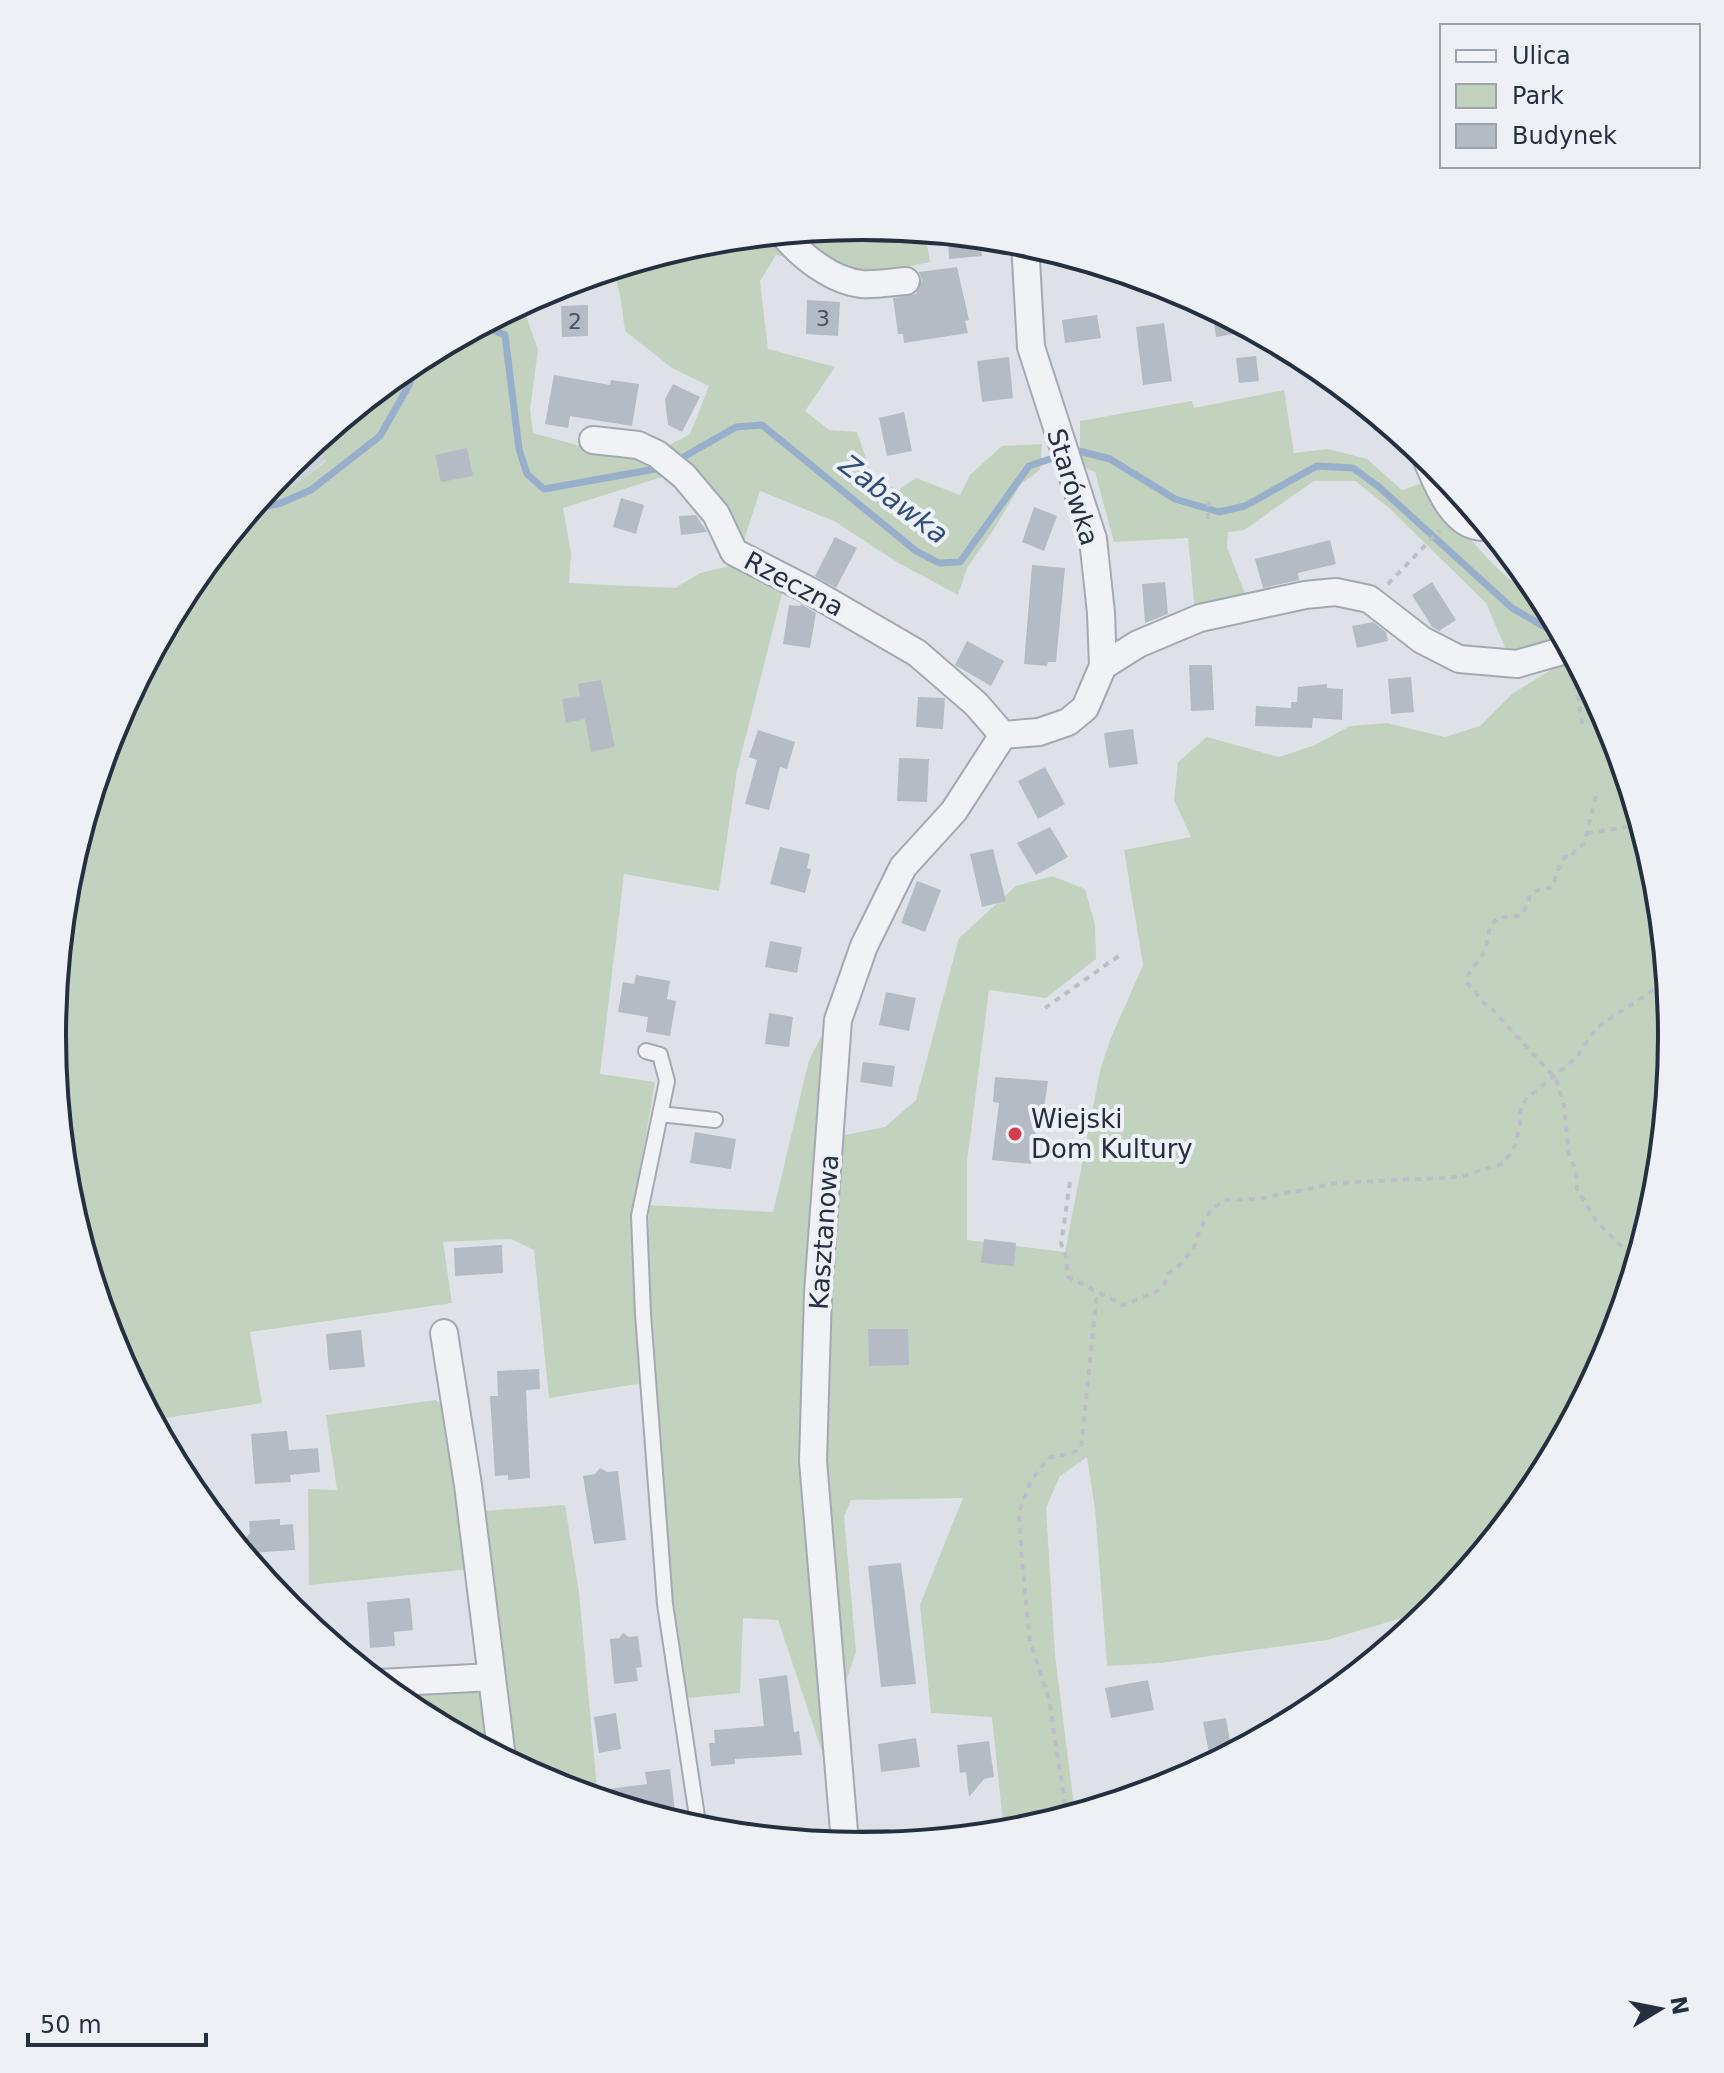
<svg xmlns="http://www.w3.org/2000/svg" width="1724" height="2073" viewBox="0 0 1724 2073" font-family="'DejaVu Sans',sans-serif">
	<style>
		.built { fill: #ccd1da }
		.green { fill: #c3d2be }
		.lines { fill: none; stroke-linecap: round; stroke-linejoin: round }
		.stream { stroke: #97afca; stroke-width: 7 }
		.building { fill: #b5bbc5 }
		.service-casing { stroke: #a3a9b2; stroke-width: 18 }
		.minor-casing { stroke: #a3a9b2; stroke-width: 30 }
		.path { stroke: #bcbfc7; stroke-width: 4; stroke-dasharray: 6 6; stroke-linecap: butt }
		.service { stroke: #f1f2f6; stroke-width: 14 }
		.minor { stroke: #f1f2f6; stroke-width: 26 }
		.poi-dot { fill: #d43c50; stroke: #edf1f6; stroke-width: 3 }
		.labels { text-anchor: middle; stroke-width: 8; stroke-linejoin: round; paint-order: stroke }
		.number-label { font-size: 22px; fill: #4a5261 }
		.street-label { font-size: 26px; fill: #262f40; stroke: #edf1f6 }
		.poi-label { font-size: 26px; fill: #262f40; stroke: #edf1f6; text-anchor: start }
		.water-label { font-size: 28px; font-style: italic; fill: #2f4d75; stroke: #edf1f6 }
		.rim { fill: none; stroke: #262f40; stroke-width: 4 }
	</style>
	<rect width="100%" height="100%" fill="#dee2e8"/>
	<path class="built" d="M 317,441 L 326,460 L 295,485 L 264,494 L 290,463 Z"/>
	<path class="green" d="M 862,227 L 925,233 L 930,262 L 875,274 L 776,255 L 760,281 L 768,349 L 835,367 L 805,411 L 829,430 L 857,432 L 873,479 L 899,490 L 916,478 L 960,495 L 970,475 L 1002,446 L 1042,444 L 1040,470 L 1021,484 L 994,529 L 967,568 L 958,595 L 897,562 L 834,521 L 760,491 L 741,549 L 662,449 L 690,434 L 709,386 L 672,368 L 625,331 L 620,294 L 613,270 L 704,242 Z
		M 516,307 L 523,307 L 538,350 L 530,409 L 533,433 L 591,449 L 633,454 L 675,473 L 563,508 L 571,553 L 569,583 L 675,588 L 700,573 L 730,566 L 784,586 L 737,771 L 719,891 L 624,874 L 600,1074 L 655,1082 L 631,1224 L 643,1383 L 549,1398 L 534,1250 L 511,1239 L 443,1242 L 452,1303 L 250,1332 L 262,1403 L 153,1420 L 113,1346 L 67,1194 L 52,1036 L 68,878 L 114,726 L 189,586 L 264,494 L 295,485 L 326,461 L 317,441 L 412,363 Z
		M 1284,390 L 1294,453 L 1328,449 L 1367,459 L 1402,490 L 1431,480 C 1440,496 1449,514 1461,528 C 1476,546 1517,595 1540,595 L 1565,641 L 1547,649 L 1507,652 L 1486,603 L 1388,507 L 1355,481 L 1314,481 L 1244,530 L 1228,532 L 1227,547 L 1247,599 L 1195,612 L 1188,538 L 1114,542 L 1095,472 L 1080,466 L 1080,421 L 1192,401 L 1194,408 Z
		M 1573,656 L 1611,727 L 1657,879 L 1672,1037 L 1656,1195 L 1610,1347 L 1535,1487 L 1436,1608 L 1327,1640 L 1160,1663 L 1107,1666 L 1095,1509 L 1087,1457 L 1060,1476 L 1046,1508 L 1055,1655 L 1075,1814 L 1020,1831 L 1004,1833 L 992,1717 L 931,1713 L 920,1605 L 963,1498 L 851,1500 L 844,1516 L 856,1652 L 845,1684 L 845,1755 L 834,1788 L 778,1620 L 743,1618 L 740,1693 L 686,1698 L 669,1576 L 646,1283 L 649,1205 L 773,1212 L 809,1060 L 824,1031 L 835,1137 L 885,1127 L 916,1100 L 959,938 L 1016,886 L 1052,876 L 1085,889 L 1095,925 L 1096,959 L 1046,998 L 989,990 L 967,1162 L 967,1240 L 1065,1252 L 1100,1071 L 1110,1040 L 1143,965 L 1124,850 L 1191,837 L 1174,800 L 1178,762 L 1207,737 L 1279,757 L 1315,745 L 1350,726 L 1387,723 L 1445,737 L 1480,726 L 1512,694 Z
		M 436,1400 L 447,1408 L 470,1569 L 309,1585 L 308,1489 L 337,1490 L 326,1415 Z
		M 565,1505 L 579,1592 L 598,1799 L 552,1785 L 514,1764 L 483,1511 Z
		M 485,1689 L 493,1754 L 412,1710 L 392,1693 Z"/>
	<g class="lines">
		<path class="stream" d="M 480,327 L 491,329 L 505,335 L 519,449 L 527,474 L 544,489 L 661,468
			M 1079,451 L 1110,459 L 1175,499 L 1219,512 L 1245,506 L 1317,466 L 1353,468 L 1379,487 L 1512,608 L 1550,630 L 1558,629
			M 680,459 L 736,427 L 762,425 L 916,551 L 939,563 L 960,562 L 1029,466 L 1056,457
			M 251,510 L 281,503 L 311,490 L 380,436 L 409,385 L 416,361"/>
	</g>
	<path class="building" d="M 948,235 L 980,238 L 982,256 L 949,259 Z
		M 957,267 L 969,320 L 965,321 L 968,333 L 904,343 L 903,334 L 898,334 L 893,298 L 916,294 L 922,280 L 919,272 Z
		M 807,300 L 840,302 L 838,336 L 806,334 Z
		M 588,305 L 588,336 L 562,337 L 561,306 Z
		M 1212,310 L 1228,318 L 1252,331 L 1216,337 Z
		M 1097,315 L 1101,338 L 1065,343 L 1062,320 Z
		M 1164,323 L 1172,381 L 1143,385 L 1136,327 Z
		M 1256,356 L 1259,381 L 1239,383 L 1236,358 Z
		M 1009,357 L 1013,398 L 982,402 L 977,361 Z
		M 554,375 L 610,385 L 611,380 L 639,384 L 632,426 L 570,416 L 568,428 L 545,424 Z
		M 673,384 L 700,397 L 682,432 L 668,425 L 665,399 Z
		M 904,412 L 912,451 L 887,456 L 879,418 Z
		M 467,448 L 473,476 L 441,482 L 435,455 Z
		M 621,498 L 644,505 L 636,534 L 613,527 Z
		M 1034,507 L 1057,516 L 1044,551 L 1022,542 Z
		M 696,515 L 707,532 L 681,535 L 679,516 Z
		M 835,537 L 857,548 L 836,588 L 815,576 Z
		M 1330,540 L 1336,564 L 1298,573 L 1299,580 L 1263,588 L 1255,559 Z
		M 1032,565 L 1065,568 L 1056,662 L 1048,662 L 1047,666 L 1024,664 Z
		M 1165,582 L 1168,614 L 1145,623 L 1142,584 Z
		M 1432,582 L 1456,620 L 1439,631 L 1432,627 L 1412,595 Z
		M 801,604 L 816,613 L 810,648 L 783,644 L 789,605 L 800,606 Z
		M 1373,622 L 1386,632 L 1388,641 L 1357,648 L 1352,626 Z
		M 967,641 L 1004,661 L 991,686 L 955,665 Z
		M 1189,665 L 1212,665 L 1214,710 L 1191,711 Z
		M 1411,677 L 1414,712 L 1391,714 L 1388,679 Z
		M 601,680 L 615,747 L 591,752 L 585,719 L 566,723 L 562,699 L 580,696 L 578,684 Z
		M 1327,684 L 1327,688 L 1343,689 L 1342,720 L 1313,718 L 1312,728 L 1255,726 L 1256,706 L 1291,708 L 1291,702 L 1297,702 L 1298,687 Z
		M 918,697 L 945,698 L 943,729 L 916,727 Z
		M 1133,729 L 1138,764 L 1109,768 L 1104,733 Z
		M 758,730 L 795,742 L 787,769 L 780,767 L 769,810 L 745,804 L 757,760 L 749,757 Z
		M 899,758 L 929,759 L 927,802 L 897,801 Z
		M 1045,767 L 1065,804 L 1038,819 L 1018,781 Z
		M 1050,827 L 1068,857 L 1036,875 L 1017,843 Z
		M 780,847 L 810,854 L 807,868 L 811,869 L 805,893 L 770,884 Z
		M 993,849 L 1006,901 L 982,907 L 970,854 Z
		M 917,881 L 941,890 L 925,932 L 901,923 Z
		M 770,941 L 802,947 L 797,973 L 765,967 Z
		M 636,975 L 670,981 L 667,999 L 676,1001 L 670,1036 L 646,1032 L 648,1017 L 618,1012 L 623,982 L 634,984 Z
		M 886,992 L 916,998 L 909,1031 L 879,1025 Z
		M 769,1013 L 793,1017 L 789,1047 L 765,1044 Z
		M 863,1062 L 895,1066 L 892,1087 L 860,1082 Z
		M 995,1077 L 1048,1081 L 1044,1108 L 1039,1107 L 1031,1164 L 992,1160 L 999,1103 L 993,1102 Z
		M 695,1132 L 736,1139 L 731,1169 L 690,1163 Z
		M 984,1239 L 1016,1243 L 1014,1266 L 981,1263 Z
		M 502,1245 L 503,1273 L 455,1276 L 454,1248 Z
		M 868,1329 L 908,1329 L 909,1365 L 869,1366 Z
		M 361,1330 L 365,1367 L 329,1370 L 326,1334 Z
		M 539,1369 L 540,1389 L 526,1390 L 530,1478 L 508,1480 L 508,1475 L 495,1476 L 490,1396 L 498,1396 L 497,1371 Z
		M 287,1431 L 289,1450 L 318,1448 L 320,1472 L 290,1475 L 291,1482 L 255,1484 L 251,1434 Z
		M 600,1468 L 607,1472 L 618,1471 L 626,1540 L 594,1544 L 583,1476 L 595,1474 Z
		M 280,1519 L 280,1525 L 293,1524 L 295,1550 L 252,1553 L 251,1542 L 246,1538 L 250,1533 L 249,1521 Z
		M 901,1563 L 916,1684 L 881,1687 L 868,1566 Z
		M 410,1598 L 413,1630 L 394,1632 L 395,1646 L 370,1648 L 367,1602 Z
		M 623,1633 L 629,1637 L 638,1636 L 642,1667 L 636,1668 L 638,1681 L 614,1684 L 610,1639 L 619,1638 Z
		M 787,1675 L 794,1732 L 799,1731 L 802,1755 L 735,1759 L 735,1764 L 711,1766 L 709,1743 L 715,1743 L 714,1730 L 764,1726 L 759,1679 Z
		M 1148,1680 L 1154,1710 L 1111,1718 L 1105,1688 Z
		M 616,1713 L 621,1749 L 599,1753 L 594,1717 Z
		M 1226,1718 L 1232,1753 L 1211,1764 L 1203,1722 Z
		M 916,1738 L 920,1767 L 881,1772 L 878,1744 Z
		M 989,1741 L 994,1777 L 984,1779 L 969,1797 L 966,1772 L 960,1773 L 957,1745 Z
		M 670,1769 L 675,1811 L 664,1812 L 664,1819 L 578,1793 L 647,1784 L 645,1772 Z"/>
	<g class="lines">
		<defs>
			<path id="service" d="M 646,1051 L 660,1055 L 667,1081 L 639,1216 L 643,1314 L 665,1604 L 699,1830
				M 660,1114 L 715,1120"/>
			<path id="minor" d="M 783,234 C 801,256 832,281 862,284 C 876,285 892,282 906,281
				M 593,440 L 638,445 L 657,454 L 684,476 L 716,514 L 734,552 L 812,592 L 917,653 L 976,704 L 1003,735
				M 1425,456 C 1436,480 1451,527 1483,527
				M 1103,666 L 1138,644 L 1200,618 L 1305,595 L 1336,592 L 1369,599 L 1422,640 L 1459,659 L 1517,664 L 1569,649
				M 444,1333 L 468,1485 L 502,1758
				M 379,1683 L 492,1677
				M 845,1843 L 813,1461 L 818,1293 L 838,1020 L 864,946 L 903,867 L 954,811 L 1003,735 L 1039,732 L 1068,722 L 1085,708 L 1103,666 L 1101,613 L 1093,539 L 1031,347 L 1025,243
				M 838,1844 L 886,1844"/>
		</defs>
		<use href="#service" class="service-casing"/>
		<use href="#minor" class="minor-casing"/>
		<path class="path" d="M 1208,519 L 1209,497
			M 1388,584 L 1440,530
			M 1573,671 L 1583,727
			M 1596,796 L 1584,844 L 1576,848 L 1572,856 L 1565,857 C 1557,867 1557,877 1551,888 L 1542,888 L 1530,894 L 1528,904 L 1520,916 L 1499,917 L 1490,926 L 1485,951 L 1468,975 L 1467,983 C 1477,992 1480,1002 1492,1009 L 1556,1079 L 1564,1106 L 1569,1155 L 1576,1171 L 1577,1189 L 1597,1222 L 1623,1248
			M 1587,833 L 1640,825
			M 1045,1008 L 1120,955
			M 1070,1182 L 1061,1244 L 1065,1252 L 1068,1277 L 1123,1305 L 1156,1292 L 1165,1283 L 1168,1274 L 1181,1264 L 1194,1247 L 1200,1229 L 1211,1210 L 1224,1200 L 1259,1199 L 1336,1183 L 1461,1177 L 1504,1163 L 1515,1145 L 1520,1126 L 1520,1112 L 1526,1099 L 1576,1058 L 1596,1028 L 1667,981
			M 1067,1817 L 1049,1699 L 1030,1642 L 1022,1561 L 1019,1512 L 1031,1481 L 1048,1458 L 1072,1453 L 1081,1448 L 1097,1292"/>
		<use href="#service" class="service"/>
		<use href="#minor" class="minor"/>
	</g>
	<circle class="poi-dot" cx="1015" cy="1134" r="8"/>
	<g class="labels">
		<g class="number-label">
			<text x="823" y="326">3</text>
			<text x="575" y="329">2</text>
		</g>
		<g class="street-label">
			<text transform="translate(1073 487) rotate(73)" y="9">Starówka</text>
			<text transform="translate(794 584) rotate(28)" y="9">Rzeczna</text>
			<text transform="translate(824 1232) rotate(-86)" y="9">Kasztanowa</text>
		</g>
		<g class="poi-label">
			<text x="1031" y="1128">Wiejski<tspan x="1031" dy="30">Dom Kultury</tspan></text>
		</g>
		<g class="water-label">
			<text transform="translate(894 499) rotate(37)" y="10">Zabawka</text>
		</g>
	</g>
	<path d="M0 0H1724V2073H0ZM66 1036a796 796 0 1 1 1592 0a796 796 0 1 1-1592 0Z" fill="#edf1f6" fill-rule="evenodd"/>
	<path class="rim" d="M66 1036a796 796 0 1 1 1592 0a796 796 0 1 1-1592 0Z"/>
	<rect x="1440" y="24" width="260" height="144" fill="#edf1f6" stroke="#9da3ad" stroke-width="2"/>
	<rect x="1456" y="50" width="40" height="12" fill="#f1f2f6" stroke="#9da3ad" stroke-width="2"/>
	<text x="1512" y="64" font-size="24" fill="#262f40">Ulica</text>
	<rect x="1456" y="84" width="40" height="24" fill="#c3d2be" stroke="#9da3ad" stroke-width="2"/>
	<text x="1512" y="104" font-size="24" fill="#262f40">Park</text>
	<rect x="1456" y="124" width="40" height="24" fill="#b5bbc5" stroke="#9da3ad" stroke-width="2"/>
	<text x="1512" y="144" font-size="24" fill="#262f40">Budynek</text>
	<g transform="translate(1660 2009) rotate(80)" stroke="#edf1f6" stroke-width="6" paint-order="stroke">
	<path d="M0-6L14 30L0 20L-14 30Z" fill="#262f40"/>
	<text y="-12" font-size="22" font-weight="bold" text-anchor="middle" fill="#262f40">N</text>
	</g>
	<path d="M28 2033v12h178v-12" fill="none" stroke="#262f40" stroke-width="4"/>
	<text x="40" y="2033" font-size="24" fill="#262f40" stroke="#edf1f6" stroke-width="6" paint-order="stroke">50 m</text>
</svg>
